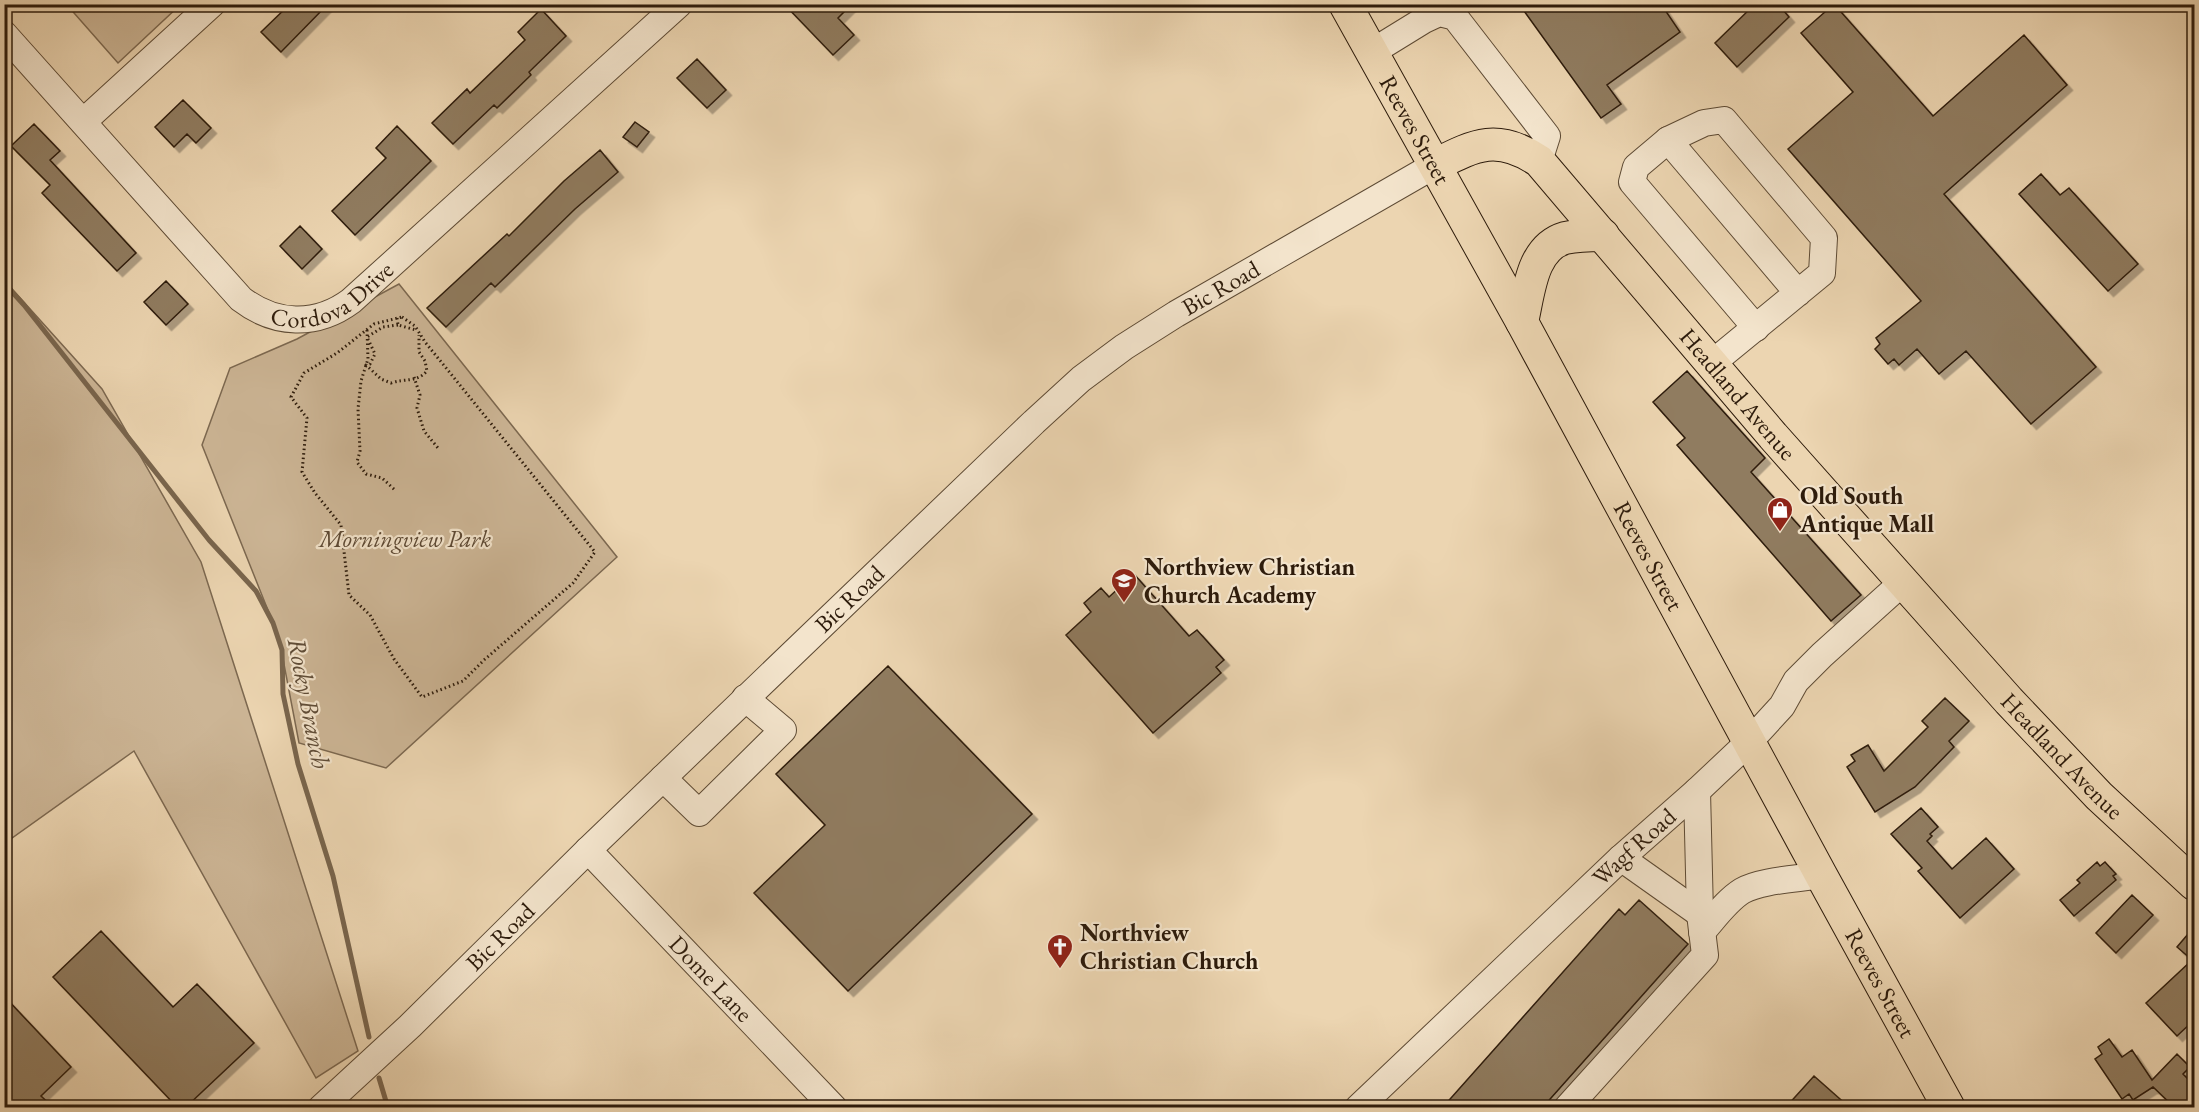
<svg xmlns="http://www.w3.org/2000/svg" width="2199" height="1112" viewBox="0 0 2199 1112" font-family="'EB Garamond',serif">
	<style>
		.green { fill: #ccb595; stroke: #7c6850; stroke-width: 1.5 }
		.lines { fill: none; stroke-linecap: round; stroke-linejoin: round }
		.stream { stroke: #79654d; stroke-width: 5 }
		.building { fill: #907c61; stroke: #2d1b0b; stroke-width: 1.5; filter: url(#shadow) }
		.minor-casing { stroke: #5d4a34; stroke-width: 28 }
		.major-casing { stroke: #2d1b0b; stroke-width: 34 }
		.path { stroke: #2d1b0b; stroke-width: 3; stroke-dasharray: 1.5 3; stroke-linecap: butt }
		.minor { stroke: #f3e4cc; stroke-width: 26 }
		.major { stroke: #ecd5b1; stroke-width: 32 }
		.labels { text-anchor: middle; stroke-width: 4.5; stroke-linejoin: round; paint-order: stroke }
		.street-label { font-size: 24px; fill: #2d1b0b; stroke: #f3e4cc }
		.poi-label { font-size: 24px; font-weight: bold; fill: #2d1b0b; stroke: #f3e4cc; text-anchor: start }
		.park-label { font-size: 24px; font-style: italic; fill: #5d4934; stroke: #f3e4cc }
		.water-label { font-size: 26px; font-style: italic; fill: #5f4c37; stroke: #f3e4cc }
	</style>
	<defs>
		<filter id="shadow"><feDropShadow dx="5.5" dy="5.5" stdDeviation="0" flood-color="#0004"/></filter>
	</defs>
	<rect width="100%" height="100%" fill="#ecd5b1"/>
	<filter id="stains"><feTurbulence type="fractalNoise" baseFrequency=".00333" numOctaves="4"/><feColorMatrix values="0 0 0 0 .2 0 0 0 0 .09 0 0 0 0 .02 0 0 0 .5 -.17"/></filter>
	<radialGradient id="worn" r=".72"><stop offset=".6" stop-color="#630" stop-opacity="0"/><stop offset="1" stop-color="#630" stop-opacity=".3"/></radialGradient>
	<path class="green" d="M 67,5 L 180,5 L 118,63 Z
		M 4,280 L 102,389 L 201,562 L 358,1051 L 316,1078 L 134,751 L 5,843 Z
		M 399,284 L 617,557 L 386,768 L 299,743 L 279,638 L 202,445 L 230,368 L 297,339 Z"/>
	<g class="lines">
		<path class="stream" d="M 4,283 L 24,305 L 209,540 L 256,591 L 273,623 L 282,650 L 283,694 L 298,764 L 333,876 L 369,1037
			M 379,1078 L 388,1108"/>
	</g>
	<path class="building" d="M 290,4 L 328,4 L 281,52 L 261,32 Z
		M 784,4 L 852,4 L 838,18 L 854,35 L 833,55 Z
		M 1519,4 L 1661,4 L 1680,32 L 1607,85 L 1621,104 L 1601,118 Z
		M 1755,4 L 1778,4 L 1789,17 L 1737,67 L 1715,43 Z
		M 1834,4 L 1933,116 L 2024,35 L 2067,85 L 1944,194 L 2096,367 L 2031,424 L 1966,351 L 1939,374 L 1917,349 L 1899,365 L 1894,359 L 1888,364 L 1875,349 L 1880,344 L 1876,338 L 1921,301 L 1788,149 L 1853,92 L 1801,33 Z
		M 541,9 L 566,36 L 529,72 L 531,75 L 497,108 L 494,105 L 453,144 L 432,123 L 467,89 L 470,93 L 525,40 L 518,32 Z
		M 697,59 L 726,90 L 707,108 L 677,78 Z
		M 183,100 L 211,128 L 196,143 L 187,134 L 174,147 L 155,127 Z
		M 635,122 L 649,132 L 637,147 L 623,137 Z
		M 34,124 L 60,151 L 50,160 L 136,253 L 117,271 L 42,193 L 50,185 L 11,146 Z
		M 397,126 L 431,161 L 355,235 L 332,211 L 386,158 L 376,148 Z
		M 600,150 L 618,172 L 575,209 L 495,287 L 491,283 L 446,327 L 427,308 L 507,234 L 509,236 L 564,181 Z
		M 2041,174 L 2060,195 L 2069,188 L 2138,264 L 2108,291 L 2019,194 Z
		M 300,226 L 322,249 L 302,269 L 280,246 Z
		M 166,281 L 188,304 L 166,325 L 144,302 Z
		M 1687,371 L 1765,458 L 1751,472 L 1861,595 L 1831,621 L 1677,445 L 1685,438 L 1653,402 Z
		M 1134,574 L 1189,636 L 1197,630 L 1224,660 L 1216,667 L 1221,673 L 1153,733 L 1066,635 L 1091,612 L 1084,603 L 1101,588 L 1109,597 Z
		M 888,666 L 1032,814 L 848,991 L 754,893 L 825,825 L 776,774 Z
		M 1945,698 L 1969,721 L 1949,741 L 1954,747 L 1915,787 L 1875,812 L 1847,767 L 1855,761 L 1851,755 L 1868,745 L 1884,771 L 1928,727 L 1922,721 Z
		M 1921,808 L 1938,827 L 1930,834 L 1932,836 L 1927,841 L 1952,869 L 1986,838 L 2014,869 L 1960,918 L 1918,871 L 1922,868 L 1891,834 Z
		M 2097,862 L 2100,866 L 2105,862 L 2116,874 L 2113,876 L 2116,880 L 2074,916 L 2060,900 L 2080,883 L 2077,880 Z
		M 2132,895 L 2153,915 L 2116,953 L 2096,933 Z
		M 1639,900 L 1688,944 L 1543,1107 L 1443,1107 L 1619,909 L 1625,915 Z
		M 2194,927 L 2194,1020 L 2177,1036 L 2146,1003 L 2192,960 L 2177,947 Z
		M 101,931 L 173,1007 L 197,984 L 254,1043 L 186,1107 L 177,1107 L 53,977 Z
		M 4,996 L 71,1067 L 41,1096 L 53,1107 L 4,1107 Z
		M 2109,1039 L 2122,1057 L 2132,1050 L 2152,1080 L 2177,1054 L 2190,1067 L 2183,1074 L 2194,1085 L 2194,1107 L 2187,1101 L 2181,1107 L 2174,1107 L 2153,1087 L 2133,1100 L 2129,1094 L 2122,1099 L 2095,1059 L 2102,1054 L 2098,1047 Z
		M 1814,1076 L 1849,1107 L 1786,1107 Z"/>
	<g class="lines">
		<defs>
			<g id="minor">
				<path id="s1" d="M 4,34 L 241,299 C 275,325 316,327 351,301 L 679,4"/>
				<path d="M 1372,52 L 1424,20 L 1439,13 L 1455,17 L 1547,136 L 1539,161"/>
				<path d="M 84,121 L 212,4"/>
				<path d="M 1668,140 L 1636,167 L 1632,182 L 1756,328"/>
				<path d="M 1711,364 L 1822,273 L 1824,238 L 1724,120 L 1704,123 L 1668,140 L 1798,293"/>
				<path d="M 663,778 L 699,813 L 783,730 L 745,698"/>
				<path id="s2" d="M 588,850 L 834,1108"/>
				<path d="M 1621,858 L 1700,914"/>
				<path d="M 1702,932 C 1714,919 1726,901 1742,891 C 1761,880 1799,879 1821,875"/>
				<path id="s3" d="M 321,1108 L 410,1026 L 588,850 L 1034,422 L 1081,379 L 1124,347 L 1176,314 L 1435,165"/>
				<path id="s4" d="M 1358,1108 L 1621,858 L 1697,791 L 1749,742 L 1782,706 L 1796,681 L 1822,655 L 1903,582"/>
				<path d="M 1567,1108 L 1705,955 L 1700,914 L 1697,791"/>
			</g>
			<g id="major">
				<path id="s5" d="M 1345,4 L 1522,322 L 1821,875 L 1949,1108"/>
				<path id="s6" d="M 1435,165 C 1475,145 1497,133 1539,161 L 1773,436 L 2009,701 L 2099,796 L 2194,884"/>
				<path d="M 1522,322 C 1529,293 1531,248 1565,238 C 1578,235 1591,235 1603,235"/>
			</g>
		</defs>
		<use href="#minor" class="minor-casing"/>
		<use href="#major" class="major-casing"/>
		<path class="path" d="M 402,317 L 415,326 L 425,342 L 595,552 L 573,583 L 484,660 L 463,681 L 422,697 L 394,659 L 370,615 L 349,595 L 341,525 L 315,493 L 302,472 L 307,418 L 291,397 L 304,373 L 337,353 L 374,324 Z
			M 397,318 L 398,325 L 416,330
			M 398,325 L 383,327 L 367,337 L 375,354 L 370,364 L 366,365 L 381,379 L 391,383 C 405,378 416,383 427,371 L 425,361 L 419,352 L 419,335
			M 367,330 L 368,359 L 361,381 L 358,409 L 360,451 L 357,462 L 366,474 L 382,478 L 395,490
			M 414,377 L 420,395 L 417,408 L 424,431 L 438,448"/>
		<use href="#minor" class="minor"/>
		<use href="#major" class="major"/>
	</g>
	<defs>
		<symbol id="shop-pin" viewBox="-11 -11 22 30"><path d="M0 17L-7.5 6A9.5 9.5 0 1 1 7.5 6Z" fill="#8f2418" stroke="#f3e4cc"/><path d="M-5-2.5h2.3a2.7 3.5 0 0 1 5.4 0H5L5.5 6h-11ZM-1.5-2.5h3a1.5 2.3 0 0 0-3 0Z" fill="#fff"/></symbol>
		<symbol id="school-pin" viewBox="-11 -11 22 30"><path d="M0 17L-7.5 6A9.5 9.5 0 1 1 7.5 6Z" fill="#8f2418" stroke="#f3e4cc"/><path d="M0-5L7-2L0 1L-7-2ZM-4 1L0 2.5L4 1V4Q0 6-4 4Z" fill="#fff"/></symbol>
		<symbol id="church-pin" viewBox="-11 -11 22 30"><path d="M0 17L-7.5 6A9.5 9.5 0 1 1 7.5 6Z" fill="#8f2418" stroke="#f3e4cc"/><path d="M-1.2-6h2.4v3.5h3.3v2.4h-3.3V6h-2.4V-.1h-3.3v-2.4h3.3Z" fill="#fff"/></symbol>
	</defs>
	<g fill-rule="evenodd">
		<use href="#shop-pin" x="1765" y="495" width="30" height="40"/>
		<use href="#school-pin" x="1109" y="566" width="30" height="40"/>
		<use href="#church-pin" x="1045" y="932" width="30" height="40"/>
	</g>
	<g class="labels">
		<g class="street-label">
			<text dy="8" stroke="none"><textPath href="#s5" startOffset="144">Reeves Street</textPath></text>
			<text dy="8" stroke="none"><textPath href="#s1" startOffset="458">Cordova Drive</textPath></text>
			<text dy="8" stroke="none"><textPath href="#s3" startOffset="1220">Bic Road</textPath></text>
			<text dy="8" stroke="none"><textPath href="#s6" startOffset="418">Headland Avenue</textPath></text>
			<text dy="8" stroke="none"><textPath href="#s5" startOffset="630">Reeves Street</textPath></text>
			<text dy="8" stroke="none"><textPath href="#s3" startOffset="734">Bic Road</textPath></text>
			<text dy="8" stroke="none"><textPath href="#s6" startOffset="904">Headland Avenue</textPath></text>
			<text dy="8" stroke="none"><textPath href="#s4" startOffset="380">Wagf Road</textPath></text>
			<text dy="8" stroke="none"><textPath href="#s3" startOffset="248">Bic Road</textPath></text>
			<text dy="8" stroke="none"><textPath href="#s2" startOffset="178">Dome Lane</textPath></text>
			<text dy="8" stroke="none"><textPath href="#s5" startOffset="1116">Reeves Street</textPath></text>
		</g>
		<g class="poi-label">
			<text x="1800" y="504">Old South<tspan x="1800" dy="28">Antique Mall</tspan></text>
			<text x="1144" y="575">Northview Christian<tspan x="1144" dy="28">Church Academy</tspan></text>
			<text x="1080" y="941">Northview<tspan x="1080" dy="28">Christian Church</tspan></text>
		</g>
		<g class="park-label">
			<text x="405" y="547">Morningview Park</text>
		</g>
		<g class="water-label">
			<text transform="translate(309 703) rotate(79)" y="9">Rocky Branch</text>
		</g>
	</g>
	<rect width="2199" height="1112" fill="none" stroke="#ecd5b1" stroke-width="24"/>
	<rect x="6" y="6" width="2187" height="1100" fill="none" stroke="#2d1b0b" stroke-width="3"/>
	<rect x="12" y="12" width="2175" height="1088" fill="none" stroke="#2d1b0b" stroke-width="1.5"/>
	<rect width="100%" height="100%" filter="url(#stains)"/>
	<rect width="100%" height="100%" fill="url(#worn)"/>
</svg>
